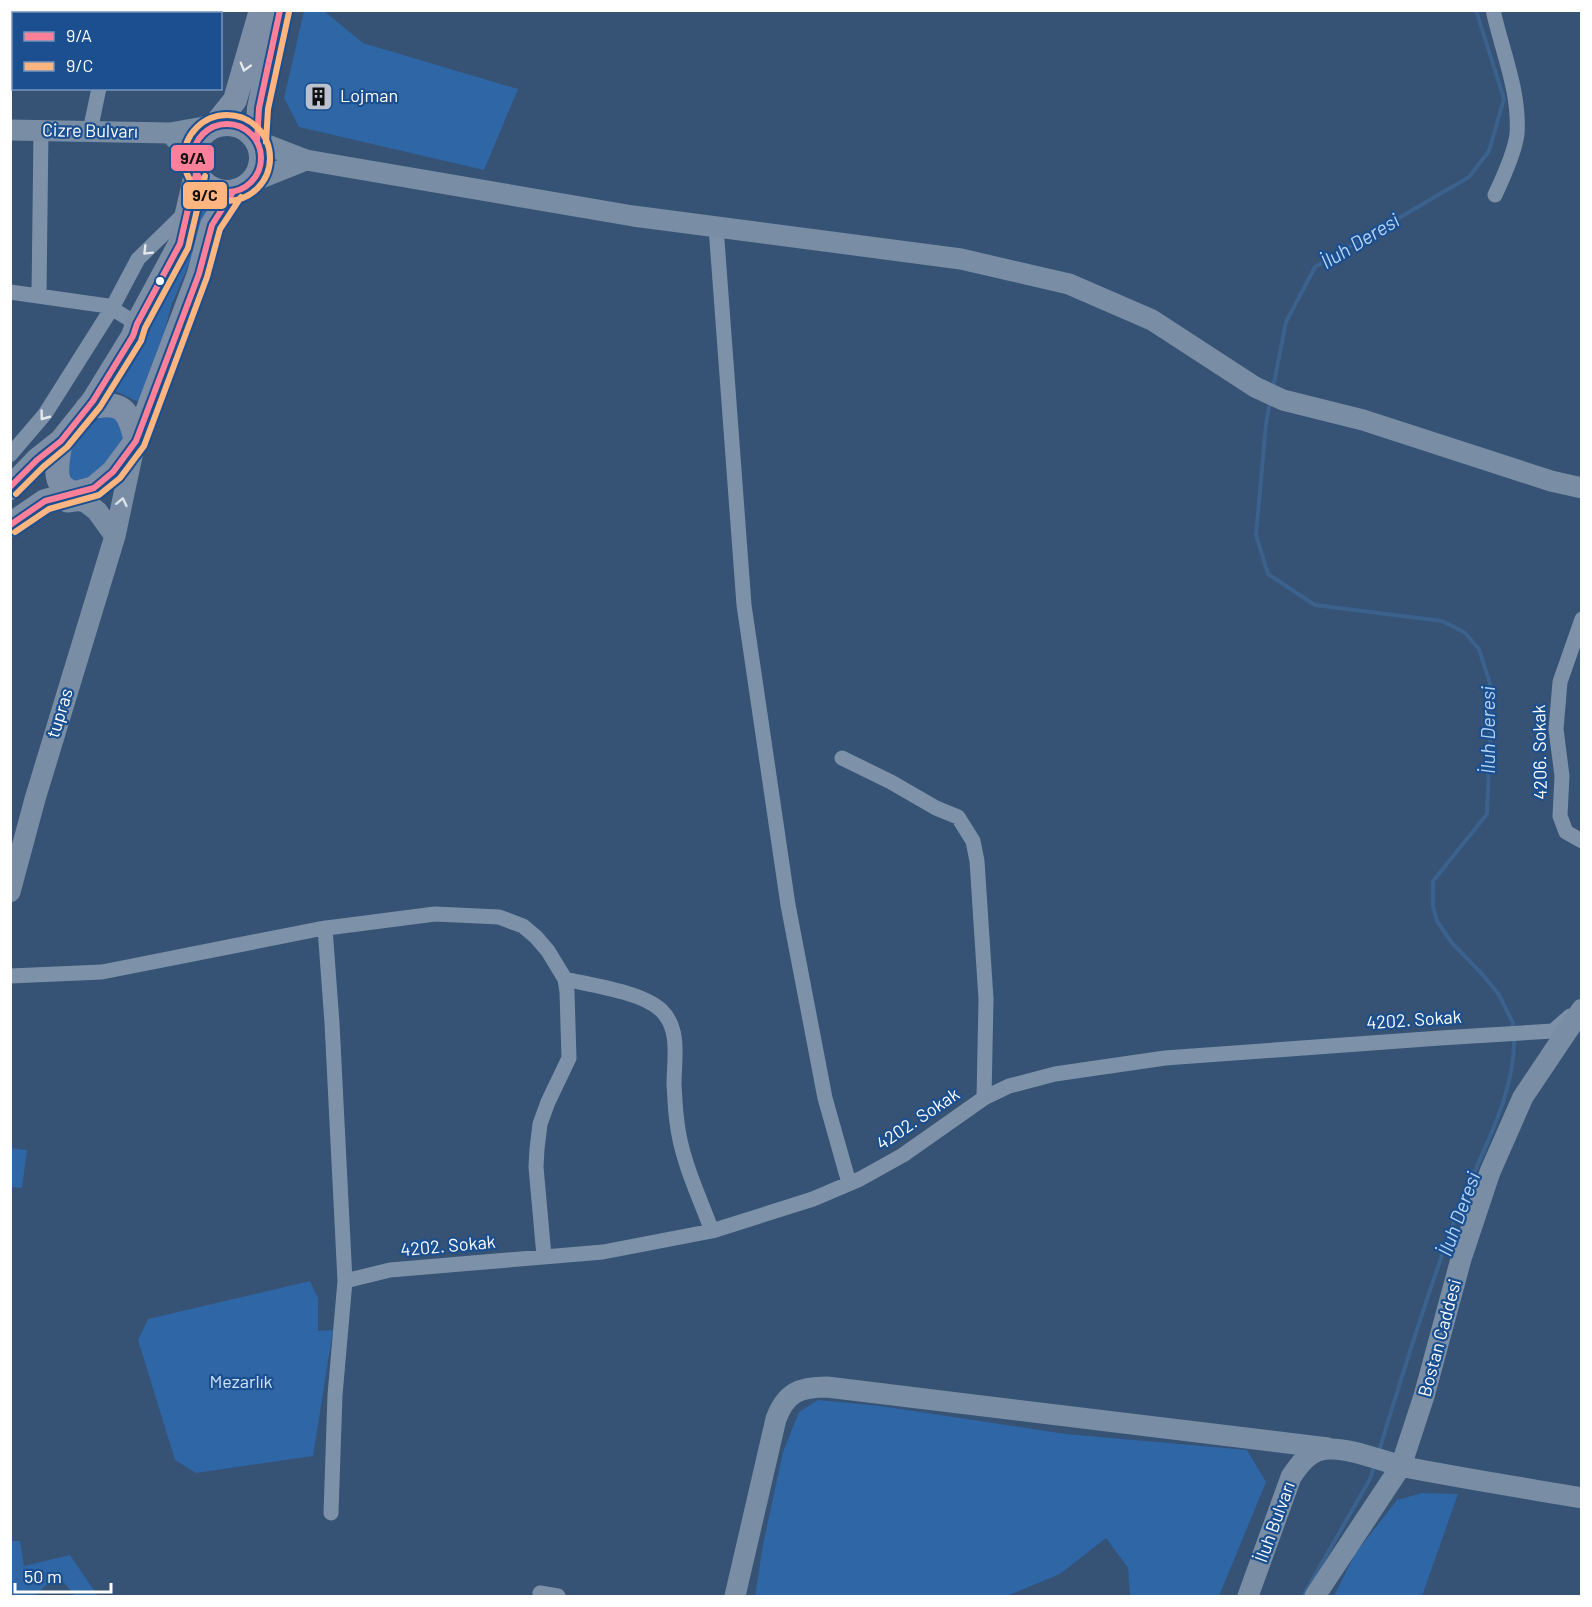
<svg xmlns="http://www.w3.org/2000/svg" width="1592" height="1607" viewBox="0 0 1592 1607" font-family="Barlow,sans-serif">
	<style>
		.green { fill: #2f66a5 }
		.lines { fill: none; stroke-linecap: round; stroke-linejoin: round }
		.stream { stroke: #3b618d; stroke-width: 4 }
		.street { stroke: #7d92a8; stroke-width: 15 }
		.secondary { stroke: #798da4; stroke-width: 21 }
		.primary { stroke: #7d8ea7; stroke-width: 24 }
		.bus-1-casing { stroke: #1b4f8f; stroke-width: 10 }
		.bus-2-casing { stroke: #1b4f8f; stroke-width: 10 }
		.bus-1 { stroke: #ff8098; stroke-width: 6 }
		.bus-2 { stroke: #ffb580; stroke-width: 6 }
		.oneway { stroke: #e5e8ed }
		.oneway2 { stroke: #e5e9ee }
		.oneway3 { stroke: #dee2e8 }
		.bus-dot { fill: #fff; stroke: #1b4f8f; stroke-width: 2 }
		.labels { text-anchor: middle; stroke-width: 4.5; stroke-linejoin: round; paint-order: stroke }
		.poi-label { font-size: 18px; fill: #fff; stroke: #1b4f8f; text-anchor: start }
		.street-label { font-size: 18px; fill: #fff; stroke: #1b4f8f }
		.park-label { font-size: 18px; fill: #cfe3fa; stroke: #1b4f8f }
		.water-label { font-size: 20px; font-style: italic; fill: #b5d3f5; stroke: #1b4f8f }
		.line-badge { stroke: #1b4f8f; stroke-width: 2 }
		.pale-badge-label { font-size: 16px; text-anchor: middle; font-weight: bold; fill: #111 }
	</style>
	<rect width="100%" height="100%" fill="#365274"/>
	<path class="green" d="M 304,11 L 324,11 L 363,43 L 518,89 L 484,170 L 299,127 L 284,98 Z
		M 198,208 L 211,212 L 171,306 L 162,342 L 141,403 L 111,389 Z
		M 106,413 L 118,415 L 127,429 L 116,457 L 83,483 L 66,479 C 66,473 64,465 66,460 C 72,442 91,423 106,413 Z
		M 10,1148 L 27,1150 L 22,1188 L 11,1187 Z
		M 310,1281 L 318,1298 L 318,1331 L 333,1330 L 313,1456 L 196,1473 L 175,1460 L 138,1340 L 148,1319 Z
		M 818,1400 L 880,1406 L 1066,1434 L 1247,1450 L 1266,1482 L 1219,1596 L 1130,1596 L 1128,1568 L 1106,1538 L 1060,1574 L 1007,1596 L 755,1596 L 763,1545 L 783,1452 L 799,1412 Z
		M 1422,1493 L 1458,1494 L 1422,1596 L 1334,1596 L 1355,1554 L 1397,1500 Z
		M 11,1541 L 20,1541 L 24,1566 L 70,1555 L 98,1596 L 75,1596 L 58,1575 L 34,1596 L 15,1596 L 14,1594 L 11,1596 Z"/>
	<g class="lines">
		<path class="stream" d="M 1273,388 L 1286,322 L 1315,267 L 1469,177 L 1489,151 L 1504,99 L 1476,10
			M 1270,402 L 1266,424 L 1256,535 L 1268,574 L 1315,605 L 1442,621 L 1464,632 L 1479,649 L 1492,690 L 1487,814 L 1433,881 L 1433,906 L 1437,921 L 1452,943 L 1483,975 L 1499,995 L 1513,1023 L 1513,1030
			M 1379,1451 C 1403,1372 1428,1291 1457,1214 C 1477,1159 1516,1097 1514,1037
			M 1303,1596 L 1370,1479 L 1375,1464"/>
		<path class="street" d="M 1493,10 C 1502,51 1520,92 1517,134 C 1515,152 1503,178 1495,195
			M 10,12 L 37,13 L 49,10
			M 117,14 L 118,10
			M 90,131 L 99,88
			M 716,227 L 744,605 L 788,905 L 825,1098 L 849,1183
			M 10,292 L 108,306 L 137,324
			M 39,295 L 41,130
			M 10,455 L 45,414 L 112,308 L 138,259 L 186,212
			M 1582,619 L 1560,682 L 1556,729 L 1562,776 L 1560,816 L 1566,832 L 1582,841
			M 842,758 L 891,782 L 936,808 L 958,817 L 973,841 L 977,861 L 986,999 L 984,1098
			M 325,928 L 332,1023 L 345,1281 L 335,1395 L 331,1513
			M 10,976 L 102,972 L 319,929 L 435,914 L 499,917 L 523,926 L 536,937 L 548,951 L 565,979 L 567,992 L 569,1058 L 548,1102 L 540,1124 L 537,1149 L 536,1167 L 544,1256
			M 565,979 C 591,985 642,992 661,1010 C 681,1029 674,1060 674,1085 C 675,1097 675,1109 677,1122 C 681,1159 699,1196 712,1231
			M 345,1281 L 390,1270 L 603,1252 L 712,1231 L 813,1199 L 860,1179 L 903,1155 L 984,1098 L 1009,1086 L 1055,1074 L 1165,1058 L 1440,1038 L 1553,1031 L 1570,1016
			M 540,1593 L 558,1596"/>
		<path class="secondary" d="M 10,130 L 170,133
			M 306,160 L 633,216 L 961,259 L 1069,284 L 1152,320 L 1255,387 L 1283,400 L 1363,420 L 1551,481 L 1582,488
			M 196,174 L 183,146 L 170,133 L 215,125
			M 251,182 L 306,160 L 257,141
			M 67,502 L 83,500 L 97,511 L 115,536 L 135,442
			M 10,892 L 35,799 L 115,536
			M 735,1596 L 776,1419 C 786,1392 800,1387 827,1387 L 1328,1448
			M 1248,1596 L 1291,1477 C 1300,1463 1311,1449 1329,1449 C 1353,1448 1386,1463 1410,1468 C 1467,1479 1524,1488 1582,1498
			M 1315,1596 L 1401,1466 L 1424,1396 L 1461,1259 L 1490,1172 L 1523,1097 L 1582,1009"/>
		<path class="primary" d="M193 158a34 34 0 1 1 68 0a34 34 0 1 1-68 0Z
			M 215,125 L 235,100 L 261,10
			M 257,141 L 259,108 L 280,10
			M 87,408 C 122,400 128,408 136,441
			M 61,441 C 59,453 53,476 62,486 C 68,492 77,493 83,500
			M 10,488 L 37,460 L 61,441 L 93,401 L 133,336 L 137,324 L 180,244 L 196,174
			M 10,525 L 45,501 L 94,488 L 113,472 L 136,441 L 199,274 L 212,225 L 233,192"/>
		<defs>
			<path id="bus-1" d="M193 158a34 34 0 1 1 68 0a34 34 0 1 1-68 0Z
				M 257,141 L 259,108 L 280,10
				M 10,487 L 37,460 L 61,441 L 93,401 L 133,336 L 137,324 L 180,244 L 196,174
				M 10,525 L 45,501 L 94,488 L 113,472 L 136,441 L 199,274 L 212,225 L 233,192"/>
			<path id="bus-2" d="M184 158a43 43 0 1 1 86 0a43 43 0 1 1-86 0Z
				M 266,142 L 268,109 L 289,12
				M 16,494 L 43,467 L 67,447 L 100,407 L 141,341 L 145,328 L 188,248 L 205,176
				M 15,532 L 49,509 L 99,495 L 120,478 L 144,446 L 207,277 L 220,229 L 241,197"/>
		</defs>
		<use href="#bus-1" class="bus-1-casing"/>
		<use href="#bus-2" class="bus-2-casing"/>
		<use href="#bus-1" class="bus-1"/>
		<use href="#bus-2" class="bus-2"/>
	</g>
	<defs><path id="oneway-chevron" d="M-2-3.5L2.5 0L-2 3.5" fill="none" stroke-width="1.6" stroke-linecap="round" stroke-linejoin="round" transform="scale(1.5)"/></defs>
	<use class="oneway" href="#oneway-chevron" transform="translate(245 67) rotate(106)"/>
	<g class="oneway2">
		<use href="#oneway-chevron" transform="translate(147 251) rotate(135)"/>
		<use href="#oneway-chevron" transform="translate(44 416) rotate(127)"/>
	</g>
	<use class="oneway3" href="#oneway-chevron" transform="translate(122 502) rotate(-78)"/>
	<defs>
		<symbol id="building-square" viewBox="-11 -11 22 22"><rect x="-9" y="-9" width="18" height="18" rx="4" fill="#b9c2ce" stroke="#1b4f8f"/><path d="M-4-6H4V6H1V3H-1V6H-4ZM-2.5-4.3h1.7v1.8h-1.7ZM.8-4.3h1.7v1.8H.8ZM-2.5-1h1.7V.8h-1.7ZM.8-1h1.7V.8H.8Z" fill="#111"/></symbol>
	</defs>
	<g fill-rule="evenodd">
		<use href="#building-square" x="302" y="80" width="33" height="33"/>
	</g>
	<circle class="bus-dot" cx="160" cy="281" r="5"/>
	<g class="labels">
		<g class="poi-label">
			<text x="340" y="102">Lojman</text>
		</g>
		<g class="street-label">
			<text transform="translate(90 131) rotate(1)" y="6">Cizre Bulvarı</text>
			<text transform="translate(60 713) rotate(-73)" y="6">tupras</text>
			<text transform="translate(1540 752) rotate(-91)" y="6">4206. Sokak</text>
			<text transform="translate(1414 1020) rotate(-4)" y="6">4202. Sokak</text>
			<text transform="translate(918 1119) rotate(-34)" y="6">4202. Sokak</text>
			<text transform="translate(448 1246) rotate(-5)" y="6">4202. Sokak</text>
			<text transform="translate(1440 1338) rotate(-75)" y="6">Bostan Caddesi</text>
			<text transform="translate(1275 1522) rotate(-70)" y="6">İluh Bulvarı</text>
		</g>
		<g class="park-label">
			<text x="241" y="1388">Mezarlık</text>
		</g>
		<g class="water-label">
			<text transform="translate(1360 241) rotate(-31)" y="7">İluh Deresi</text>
			<text transform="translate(1488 730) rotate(-90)" y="7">İluh Deresi</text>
			<text transform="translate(1459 1214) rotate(-70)" y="7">İluh Deresi</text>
		</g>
	</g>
	<g class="line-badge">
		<rect x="170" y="144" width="45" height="28" rx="6" fill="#ff8098"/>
		<rect x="182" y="181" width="46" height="29" rx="6" fill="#ffb580"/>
	</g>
	<g class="pale-badge-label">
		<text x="193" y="164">9/A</text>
		<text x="205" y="201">9/C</text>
	</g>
	<rect width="1592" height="1607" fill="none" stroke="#ffffff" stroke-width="24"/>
	<rect x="12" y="12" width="210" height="78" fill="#1b4f8f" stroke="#7695bc" stroke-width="1.5"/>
	<rect x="24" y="32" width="30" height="9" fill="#ff8098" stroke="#7695bc" stroke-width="1.5"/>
	<text x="66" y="42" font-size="18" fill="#ffffff">9/A</text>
	<rect x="24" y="62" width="30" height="9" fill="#ffb580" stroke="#7695bc" stroke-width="1.5"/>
	<text x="66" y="72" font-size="18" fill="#ffffff">9/C</text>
	<path d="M15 1583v9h96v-9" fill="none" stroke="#ffffff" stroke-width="3"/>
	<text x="24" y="1583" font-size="18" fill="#ffffff" stroke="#1b4f8f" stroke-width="4.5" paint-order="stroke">50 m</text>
</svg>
